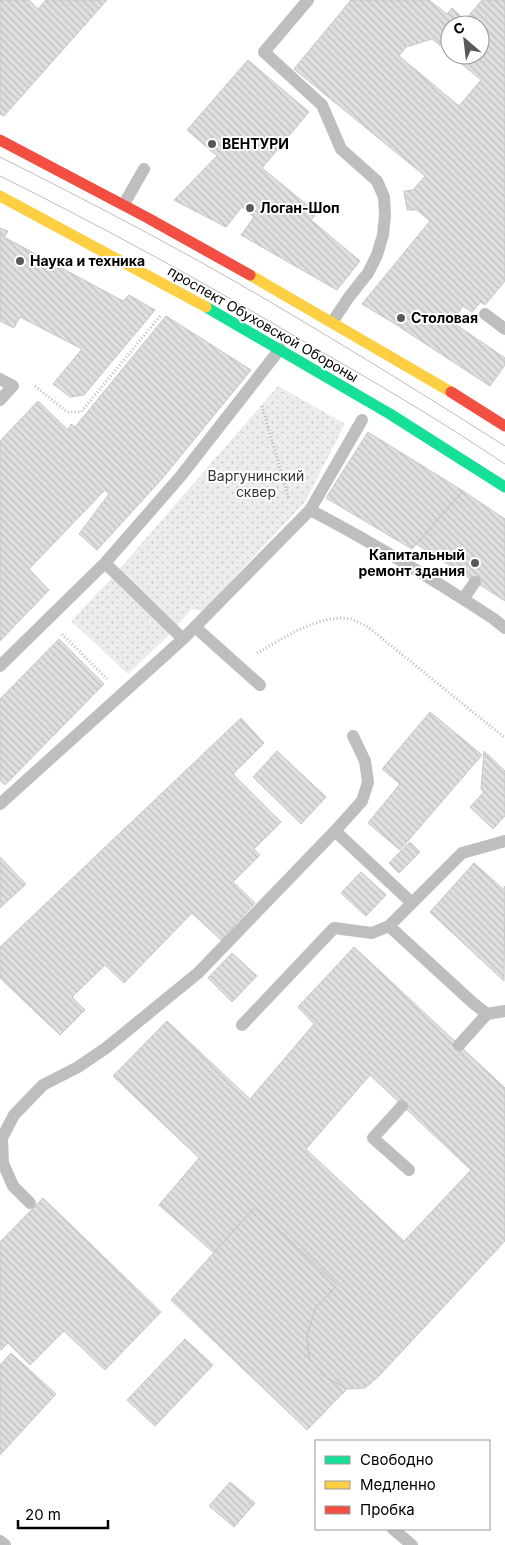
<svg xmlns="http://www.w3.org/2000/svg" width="505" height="1545" viewBox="0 0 505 1545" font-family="Inter,sans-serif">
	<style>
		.grass { fill: url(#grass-dots) }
		.building { fill: url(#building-back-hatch); stroke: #c7c7c7; fill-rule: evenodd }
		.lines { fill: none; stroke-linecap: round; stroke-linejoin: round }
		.path { stroke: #b9b9b9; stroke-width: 3; stroke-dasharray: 1 2.5; stroke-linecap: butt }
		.lane { stroke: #bebebe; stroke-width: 12 }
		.fast { stroke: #16e098; stroke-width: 11 }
		.slow { stroke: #ffcf43; stroke-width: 11 }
		.jam { stroke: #f24e42; stroke-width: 11 }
		.tram { stroke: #bebebe; stroke-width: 1 }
		.poi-dot { fill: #595959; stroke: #fff; stroke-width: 2 }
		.labels { text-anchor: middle; stroke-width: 4; stroke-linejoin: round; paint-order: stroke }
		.poi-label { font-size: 14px; font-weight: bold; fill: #000; stroke: #fff; text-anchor: start }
		.street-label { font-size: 14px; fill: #000; stroke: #fff }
		.park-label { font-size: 14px; fill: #333; stroke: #fff }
	</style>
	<defs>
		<pattern id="grass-dots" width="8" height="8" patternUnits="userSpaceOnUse" patternTransform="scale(1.25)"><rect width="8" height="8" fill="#ececec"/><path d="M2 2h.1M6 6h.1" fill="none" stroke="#c9c9c9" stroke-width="1.8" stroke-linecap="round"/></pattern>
		<pattern id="building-back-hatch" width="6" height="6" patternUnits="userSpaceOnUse" patternTransform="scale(1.25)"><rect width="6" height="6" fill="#dfdfdf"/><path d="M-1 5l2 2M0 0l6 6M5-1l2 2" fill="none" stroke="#bebebe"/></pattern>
	</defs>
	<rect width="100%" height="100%" fill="#fff"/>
	<path class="grass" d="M 278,386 L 345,424 L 305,502 L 203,611 L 192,609 L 166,638 L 128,674 L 71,621 L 109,581 Z"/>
	<path class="building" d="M 0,0 L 29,0 L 38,9 L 46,0 L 107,0 L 4,116 L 0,114 Z
		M 351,0 L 429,0 L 447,14 L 452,8 L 465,20 L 482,0 L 505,0 L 505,281 L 485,305 L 481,302 L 472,312 L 463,306 L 452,322 L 505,358 L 505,365 L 490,386 L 395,324 L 362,304 L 430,221 L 417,210 L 407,210 L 404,191 L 413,190 L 425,176 L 294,69 ZM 450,25 L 480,25 L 480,55 L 451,55 L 481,80 L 459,106 L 399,56 L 406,47 L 432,39 L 450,54 Z
		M 248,60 L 309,112 L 262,168 L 317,213 L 311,220 L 360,261 L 337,290 L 241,235 L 254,217 L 242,207 L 226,227 L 174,200 L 217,156 L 187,130 Z
		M 0,228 L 8,231 L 4,237 L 123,301 L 129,295 L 155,310 L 84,395 L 70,397 L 53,384 L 82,349 L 20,317 L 14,328 L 0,321 Z
		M 166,316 L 251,370 L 161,480 L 97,550 L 79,534 L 109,494 L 105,490 L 29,569 L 49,590 L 0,641 L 0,441 L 38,401 L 68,430 L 71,424 L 75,427 Z
		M 368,432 L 463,491 L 412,549 L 326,498 Z
		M 463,491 L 505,519 L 505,601 L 416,544 Z
		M 59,639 L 104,684 L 5,785 L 0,780 L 0,699 Z
		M 430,712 L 482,755 L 400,850 L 368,823 L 400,784 L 382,769 Z
		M 241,718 L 264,743 L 233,774 L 281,822 L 254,849 L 260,855 L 233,882 L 255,903 L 221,940 L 192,913 L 124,983 L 105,965 L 72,997 L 85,1010 L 60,1035 L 0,978 L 0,947 Z
		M 277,751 L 326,797 L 301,824 L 253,777 Z
		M 484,751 L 505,771 L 505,816 L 493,829 L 470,807 L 484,792 L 481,789 Z
		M 410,842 L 420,852 L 399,873 L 389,863 Z
		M 0,857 L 26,884 L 0,908 Z
		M 474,863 L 503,889 L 505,886 L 504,981 L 430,912 Z
		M 361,872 L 386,895 L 366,916 L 341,893 Z
		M 354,947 L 505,1088 L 505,1241 L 378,1377 L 365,1388 L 347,1389 L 324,1376 L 309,1358 L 307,1334 L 316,1307 L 337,1285 L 255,1207 L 214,1253 L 159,1205 L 199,1158 L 113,1076 L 167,1021 L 250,1099 L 314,1024 L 298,1007 ZM 370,1075 L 471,1170 L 404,1241 L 306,1149 Z
		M 232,953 L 257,976 L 232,1002 L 208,978 Z
		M 43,1198 L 161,1312 L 105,1370 L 64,1331 L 30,1365 L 8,1343 L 1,1350 L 0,1349 L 0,1242 Z
		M 255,1207 L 337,1285 L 316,1307 L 307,1334 L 309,1358 L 324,1376 L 347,1389 L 307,1430 L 171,1300 Z
		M 185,1339 L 213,1365 L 155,1426 L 127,1400 Z
		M 11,1353 L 56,1394 L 0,1455 L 0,1365 Z
		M 230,1482 L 255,1503 L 234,1527 L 209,1506 Z"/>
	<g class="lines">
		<path class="path" d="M 35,386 L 67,412 L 81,412 L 161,315
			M 262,406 L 289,499
			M 62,634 L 107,679
			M 257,653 C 284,638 318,614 351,619 C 357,621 363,625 368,627 L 505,738"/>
		<path class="lane" d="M 308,0 L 264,52 L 322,105 L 341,149 L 377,181 L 384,197 L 385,215 L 383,235 L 377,255 L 368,273 L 349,297 L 333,321
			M 124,204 L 144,169
			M 485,314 L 505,329
			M 0,379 L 13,386 L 0,400
			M 310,510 C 374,543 434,580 494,619 L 505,628
			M 105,563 L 183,639
			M 463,599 L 475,582
			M 195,627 L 260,685
			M 0,666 L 105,563 L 180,477 L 280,349
			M 0,804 L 183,639 L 310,510 L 362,420
			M 335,831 L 412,903
			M 389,926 L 473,1003 L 487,1014 L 505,1011
			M 242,1025 L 334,928 L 372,933 L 389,926 L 462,853 L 505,841
			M 459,1045 L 487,1014
			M 402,1106 L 373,1138 L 409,1170
			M 30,1203 L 13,1186 L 3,1163 L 2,1138 L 14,1115 L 43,1085 L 78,1067 L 106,1048 L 198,973 L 335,831 L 362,801 L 368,782 L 365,761 L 353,736
			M 393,1529 L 412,1545
			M 0,1541 L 5,1545"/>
		<path class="fast" d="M 206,307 L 390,414 L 505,487"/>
		<path class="slow" d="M 0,196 L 206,307
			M 250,275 L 451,392"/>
		<path class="jam" d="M 0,140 L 146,217 L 250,275
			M 451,392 L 505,426"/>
		<path class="tram" d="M 0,157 C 90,202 180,249 267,300 C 347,347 426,396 505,446
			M 0,176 C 105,228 207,284 308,344 C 375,382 441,421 505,464"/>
	</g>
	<g class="poi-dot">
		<circle cx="212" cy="144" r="5"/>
		<circle cx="250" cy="208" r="5"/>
		<circle cx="20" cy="261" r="5"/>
		<circle cx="401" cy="318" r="5"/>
		<circle cx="475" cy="563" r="5"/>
	</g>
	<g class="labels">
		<g class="poi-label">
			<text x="222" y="149">ВЕНТУРИ</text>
			<text x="260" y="213">Логан-Шоп</text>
			<text x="30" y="266">Наука и техника</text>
			<text x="411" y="323">Столовая</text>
			<text x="465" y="560" text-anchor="end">Капитальный<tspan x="465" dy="16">ремонт здания</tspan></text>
		</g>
		<g class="street-label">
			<text transform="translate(263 324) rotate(30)" y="5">проспект Обуховской Обороны</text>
		</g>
		<g class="park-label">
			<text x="256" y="481">Варгунинский<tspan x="256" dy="16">сквер</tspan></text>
		</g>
	</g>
	<rect x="315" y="1440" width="175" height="90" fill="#ffffff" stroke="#999999"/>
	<rect x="325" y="1456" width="25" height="8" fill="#16e098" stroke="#999999"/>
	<text x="360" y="1465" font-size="15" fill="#000000">Свободно</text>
	<rect x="325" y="1481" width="25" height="8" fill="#ffcf43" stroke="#999999"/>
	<text x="360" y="1490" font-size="15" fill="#000000">Медленно</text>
	<rect x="325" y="1506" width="25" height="8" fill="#f24e42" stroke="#999999"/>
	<text x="360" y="1515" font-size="15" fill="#000000">Пробка</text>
	<g transform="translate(465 40) rotate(332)"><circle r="24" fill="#ffffff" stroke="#999999"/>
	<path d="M0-4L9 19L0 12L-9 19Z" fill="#595959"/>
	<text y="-8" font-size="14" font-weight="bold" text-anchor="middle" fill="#000000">С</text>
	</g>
	<path d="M18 1520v8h90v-8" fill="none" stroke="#000000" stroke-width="2.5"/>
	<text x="25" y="1520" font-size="15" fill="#000000" stroke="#ffffff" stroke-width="4" paint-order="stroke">20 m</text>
</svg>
